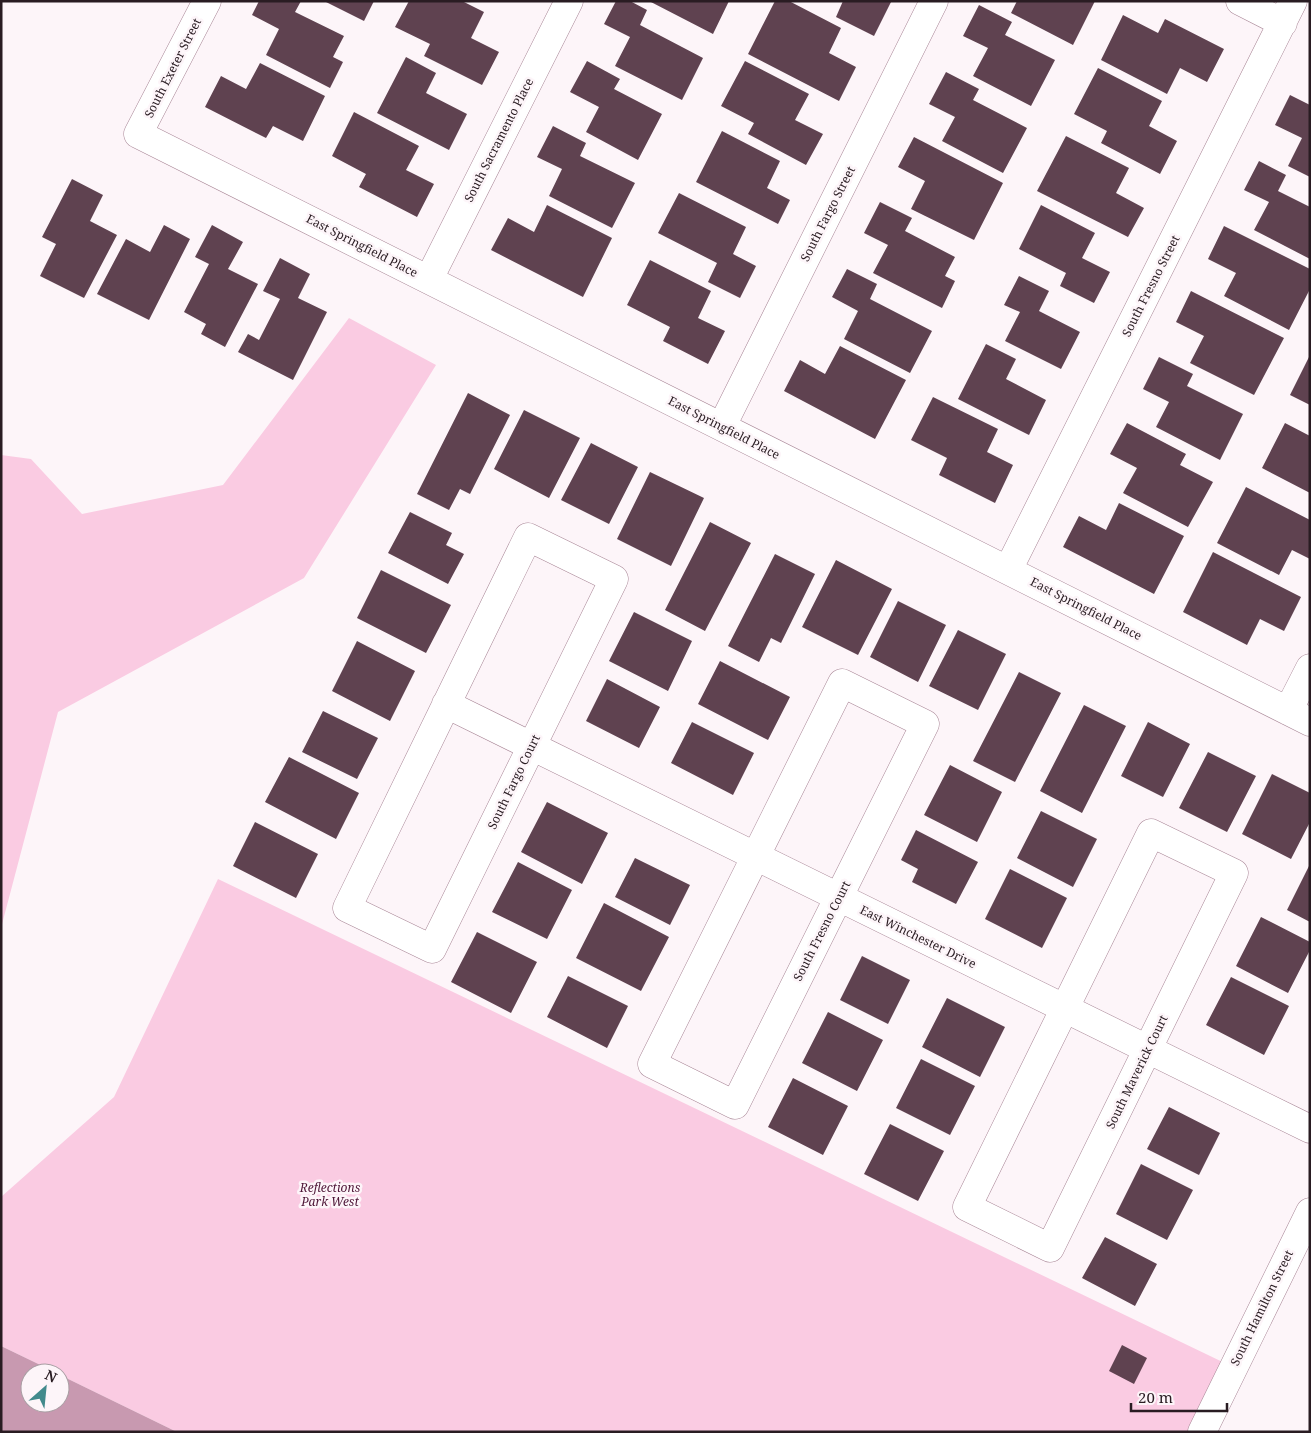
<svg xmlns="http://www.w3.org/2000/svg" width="1311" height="1433" viewBox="0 0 1311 1433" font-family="'Noto Serif',serif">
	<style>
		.green { fill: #facbe2 }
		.water { fill: #c899b0 }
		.building { fill: #5f4250 }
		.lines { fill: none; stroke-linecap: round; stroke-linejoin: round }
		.minor-casing { stroke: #a98797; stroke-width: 29 }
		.minor { stroke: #fff; stroke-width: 28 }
		.labels { text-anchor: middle; stroke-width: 5; stroke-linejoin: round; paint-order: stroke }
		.street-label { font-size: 12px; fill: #291c22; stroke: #fdf5f9 }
		.park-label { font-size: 12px; font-style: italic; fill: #4e1637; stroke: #fdf5f9 }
	</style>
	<rect width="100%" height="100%" fill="#fdf5f9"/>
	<path class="green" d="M 349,318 L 436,365 L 304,578 L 58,712 L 1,928 L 1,455 L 31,459 L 82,514 L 223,485 Z
		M 218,879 L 1233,1367 L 1202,1432 L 177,1432 L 60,1375 L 60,1373 L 57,1373 L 1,1346 L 1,1197 L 114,1097 Z"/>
	<path class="water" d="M 1,1346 L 57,1373 L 30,1373 L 30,1403 L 60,1403 L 60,1375 L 177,1432 L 1,1432 Z"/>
	<path class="building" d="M 259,1 L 301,1 L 295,12 L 344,36 L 333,57 L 343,62 L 330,88 L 266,55 L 279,29 L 252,15 Z
		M 324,1 L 374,1 L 364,21 Z
		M 409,1 L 462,1 L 484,12 L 471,38 L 499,52 L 482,85 L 424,56 L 430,44 L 395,27 Z
		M 616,1 L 630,1 L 647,10 L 640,25 L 703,58 L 682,100 L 615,66 L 630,37 L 604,24 Z
		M 649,1 L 729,1 L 713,34 Z
		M 775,1 L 789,1 L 841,28 L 829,53 L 856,67 L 839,101 L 748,54 Z
		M 843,1 L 889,1 L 891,2 L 874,36 L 836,17 Z
		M 1017,1 L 1095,1 L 1073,45 L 1011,13 Z
		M 979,5 L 1012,22 L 1005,35 L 1055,60 L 1031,106 L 973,76 L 988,48 L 963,36 Z
		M 1123,15 L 1158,33 L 1165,19 L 1224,49 L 1207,82 L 1180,68 L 1167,94 L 1101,60 Z
		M 406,57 L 436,73 L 426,93 L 467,114 L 449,150 L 377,113 Z
		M 587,61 L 620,79 L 614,89 L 662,114 L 638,160 L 586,132 L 599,107 L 570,92 Z
		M 745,61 L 809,94 L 795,120 L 823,134 L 806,165 L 748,134 L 754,123 L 721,106 Z
		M 260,63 L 325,96 L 303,141 L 273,126 L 266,138 L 205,107 L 221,76 L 246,89 Z
		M 1098,68 L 1162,101 L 1149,126 L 1177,141 L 1160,174 L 1101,143 L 1107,131 L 1074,114 Z
		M 946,72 L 979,89 L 973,100 L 1027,128 L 1003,173 L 942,141 L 955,117 L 929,104 Z
		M 1290,95 L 1310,105 L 1310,177 L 1288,166 L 1302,138 L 1275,125 Z
		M 354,112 L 419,146 L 406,170 L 434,184 L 417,217 L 359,187 L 366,174 L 332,156 Z
		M 553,126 L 586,143 L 580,156 L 635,183 L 612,228 L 549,196 L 562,169 L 537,157 Z
		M 722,131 L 780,161 L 767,188 L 790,200 L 778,224 L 696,182 Z
		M 1066,136 L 1129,168 L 1116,193 L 1144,208 L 1128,237 L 1037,191 Z
		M 914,137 L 1003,183 L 974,240 L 911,209 L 925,181 L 898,167 Z
		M 1259,161 L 1286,175 L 1278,191 L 1310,207 L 1310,259 L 1254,230 L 1269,202 L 1244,190 Z
		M 72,179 L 103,195 L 90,221 L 117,235 L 84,298 L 40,276 L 56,244 L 42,237 Z
		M 679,193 L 746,227 L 733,254 L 756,266 L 740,298 L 708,282 L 717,263 L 658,233 Z
		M 880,202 L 912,218 L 905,231 L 955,257 L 945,276 L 955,281 L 942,308 L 873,273 L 888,245 L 864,233 Z
		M 547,205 L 612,238 L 583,297 L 491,250 L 508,218 L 534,232 Z
		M 1041,205 L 1095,233 L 1082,258 L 1110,272 L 1094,303 L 1060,286 L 1066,273 L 1019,249 Z
		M 164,225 L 190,239 L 149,320 L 97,294 L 126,239 L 150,252 Z
		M 212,225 L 243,242 L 228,269 L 258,284 L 225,347 L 201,334 L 206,324 L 184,312 L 209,264 L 195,257 Z
		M 1224,226 L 1310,269 L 1310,289 L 1289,330 L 1224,296 L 1236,273 L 1208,259 Z
		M 280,258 L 310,274 L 298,298 L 327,312 L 293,380 L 238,352 L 248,334 L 259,340 L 280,299 L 263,291 Z
		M 650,260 L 711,291 L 698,318 L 725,331 L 708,364 L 663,341 L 670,327 L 627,305 Z
		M 847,269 L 877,284 L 870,299 L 932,331 L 910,373 L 844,339 L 858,311 L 832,297 Z
		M 1019,276 L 1049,291 L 1039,311 L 1080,332 L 1061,369 L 1005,341 L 1020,312 L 1004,305 Z
		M 1191,291 L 1284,338 L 1254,395 L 1190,363 L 1204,336 L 1176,322 Z
		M 986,344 L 1016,359 L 1006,379 L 1046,400 L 1029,435 L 958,399 Z
		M 840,346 L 906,380 L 875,439 L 784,391 L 800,360 L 825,374 Z
		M 1310,355 L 1310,405 L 1290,395 Z
		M 1159,357 L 1193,374 L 1187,386 L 1243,414 L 1220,460 L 1156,427 L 1169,402 L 1143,389 Z
		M 468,393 L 510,415 L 470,494 L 460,489 L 449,510 L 417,494 Z
		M 933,397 L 998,429 L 987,452 L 1013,465 L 995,503 L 939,475 L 947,458 L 911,440 Z
		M 524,410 L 580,438 L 549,498 L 494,469 Z
		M 1127,423 L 1186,454 L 1180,465 L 1213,482 L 1188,527 L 1123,493 L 1137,468 L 1110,454 Z
		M 1285,423 L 1310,436 L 1310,493 L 1262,468 Z
		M 591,443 L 638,467 L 609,524 L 561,500 Z
		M 650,472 L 704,498 L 671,566 L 617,539 Z
		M 1246,487 L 1310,520 L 1310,559 L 1292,550 L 1279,575 L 1217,543 Z
		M 1119,503 L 1184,536 L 1154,594 L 1063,547 L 1079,516 L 1106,530 Z
		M 410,512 L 452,533 L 446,545 L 464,554 L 448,584 L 388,553 Z
		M 710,522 L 751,543 L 705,631 L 665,610 Z
		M 1213,552 L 1301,597 L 1284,631 L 1260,619 L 1247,645 L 1183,612 Z
		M 775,554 L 815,574 L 781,643 L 771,638 L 759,662 L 728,646 Z
		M 836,560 L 892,589 L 858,655 L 802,627 Z
		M 381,570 L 451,605 L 426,653 L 357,618 Z
		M 898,601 L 946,625 L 918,682 L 870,657 Z
		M 634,612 L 692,641 L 668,691 L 609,661 Z
		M 958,630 L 1006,654 L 978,710 L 929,686 Z
		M 357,641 L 415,671 L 390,721 L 332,691 Z
		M 720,661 L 790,697 L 768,740 L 698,704 Z
		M 1019,672 L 1061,693 L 1015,782 L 973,761 Z
		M 607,679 L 660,707 L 639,748 L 586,721 Z
		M 1084,705 L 1126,726 L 1082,813 L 1040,791 Z
		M 323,711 L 378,738 L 357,779 L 302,752 Z
		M 692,722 L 754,753 L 733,795 L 671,763 Z
		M 1148,722 L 1190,744 L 1163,797 L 1121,776 Z
		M 1208,752 L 1256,776 L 1227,832 L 1179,808 Z
		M 289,757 L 359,793 L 336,839 L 265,802 Z
		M 950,765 L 1002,792 L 977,842 L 924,815 Z
		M 1272,774 L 1310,793 L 1310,822 L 1291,859 L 1242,834 Z
		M 547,802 L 608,833 L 582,884 L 521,852 Z
		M 1041,811 L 1097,839 L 1073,887 L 1017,858 Z
		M 255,822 L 318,854 L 296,898 L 233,866 Z
		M 916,830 L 978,862 L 956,904 L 912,882 L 918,869 L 901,860 Z
		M 635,858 L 690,885 L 670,925 L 615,897 Z
		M 518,862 L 572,890 L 547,939 L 492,912 Z
		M 1310,864 L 1310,922 L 1287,910 Z
		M 1010,869 L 1067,898 L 1042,948 L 985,919 Z
		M 604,903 L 669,937 L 641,991 L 576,958 Z
		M 1261,917 L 1310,942 L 1310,950 L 1288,993 L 1236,966 Z
		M 477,932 L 537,962 L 511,1013 L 451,982 Z
		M 862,956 L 910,980 L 888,1024 L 840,1000 Z
		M 568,976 L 628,1006 L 607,1048 L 547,1017 Z
		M 1231,977 L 1289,1006 L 1264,1055 L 1206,1025 Z
		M 947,998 L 1005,1027 L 980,1077 L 922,1047 Z
		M 828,1012 L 883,1040 L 857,1091 L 802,1063 Z
		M 921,1059 L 975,1086 L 950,1135 L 896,1108 Z
		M 793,1078 L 848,1106 L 823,1155 L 768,1127 Z
		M 1169,1107 L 1220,1133 L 1199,1175 L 1147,1149 Z
		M 890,1124 L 944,1151 L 918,1201 L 864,1174 Z
		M 1141,1164 L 1193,1190 L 1167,1240 L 1116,1214 Z
		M 1105,1237 L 1157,1264 L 1135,1306 L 1082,1278 Z
		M 1122,1345 L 1147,1358 L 1134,1384 L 1109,1371 Z"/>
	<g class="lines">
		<defs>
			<path id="minor" d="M 207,1 L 138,134 L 1310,722
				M 1240,1 L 1283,23
				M 429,279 L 569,1
				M 722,426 L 934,1
				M 528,537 L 614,579 L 432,949 L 347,908 Z
				M 1008,570 L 1293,1
				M 842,683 L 925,724 L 735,1105 L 652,1064 Z
				M 446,704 L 1310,1129
				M 1288,711 L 1310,668
				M 1151,833 L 1234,873 L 1050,1248 L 967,1207 Z
				M 1202,1432 L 1310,1212"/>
		</defs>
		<use href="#minor" class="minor-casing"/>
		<use href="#minor" class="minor"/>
	</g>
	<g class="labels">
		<g class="street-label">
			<text transform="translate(173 68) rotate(-63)" y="4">South Exeter Street</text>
			<text transform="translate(499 140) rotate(-63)" y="4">South Sacramento Place</text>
			<text transform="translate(828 214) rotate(-63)" y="4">South Fargo Street</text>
			<text transform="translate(362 246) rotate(27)" y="4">East Springfield Place</text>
			<text transform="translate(1151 286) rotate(-63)" y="4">South Fresno Street</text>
			<text transform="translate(724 428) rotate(27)" y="4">East Springfield Place</text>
			<text transform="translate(1086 609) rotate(27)" y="4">East Springfield Place</text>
			<text transform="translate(514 782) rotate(-64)" y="4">South Fargo Court</text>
			<text transform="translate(822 931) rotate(-63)" y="4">South Fresno Court</text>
			<text transform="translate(918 937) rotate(26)" y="4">East Winchester Drive</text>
			<text transform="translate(1137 1072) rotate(-64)" y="4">South Maverick Court</text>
			<text transform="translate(1262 1308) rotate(-64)" y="4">South Hamilton Street</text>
		</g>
		<g class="park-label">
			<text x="330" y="1192">Reflections<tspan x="330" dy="14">Park West</tspan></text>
		</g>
	</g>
	<rect width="1311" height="1433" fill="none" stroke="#291c22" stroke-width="5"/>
	<g transform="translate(45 1388) rotate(27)"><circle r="24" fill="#fdf5f9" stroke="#a89ea3"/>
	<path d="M0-4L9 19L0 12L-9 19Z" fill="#428a8c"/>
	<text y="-8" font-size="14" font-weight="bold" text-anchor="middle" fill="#291c22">N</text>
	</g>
	<path d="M1131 1403v8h96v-8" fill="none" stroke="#291c22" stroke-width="2.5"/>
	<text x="1138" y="1403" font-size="15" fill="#291c22" stroke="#fdf5f9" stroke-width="4" paint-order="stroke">20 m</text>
</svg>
